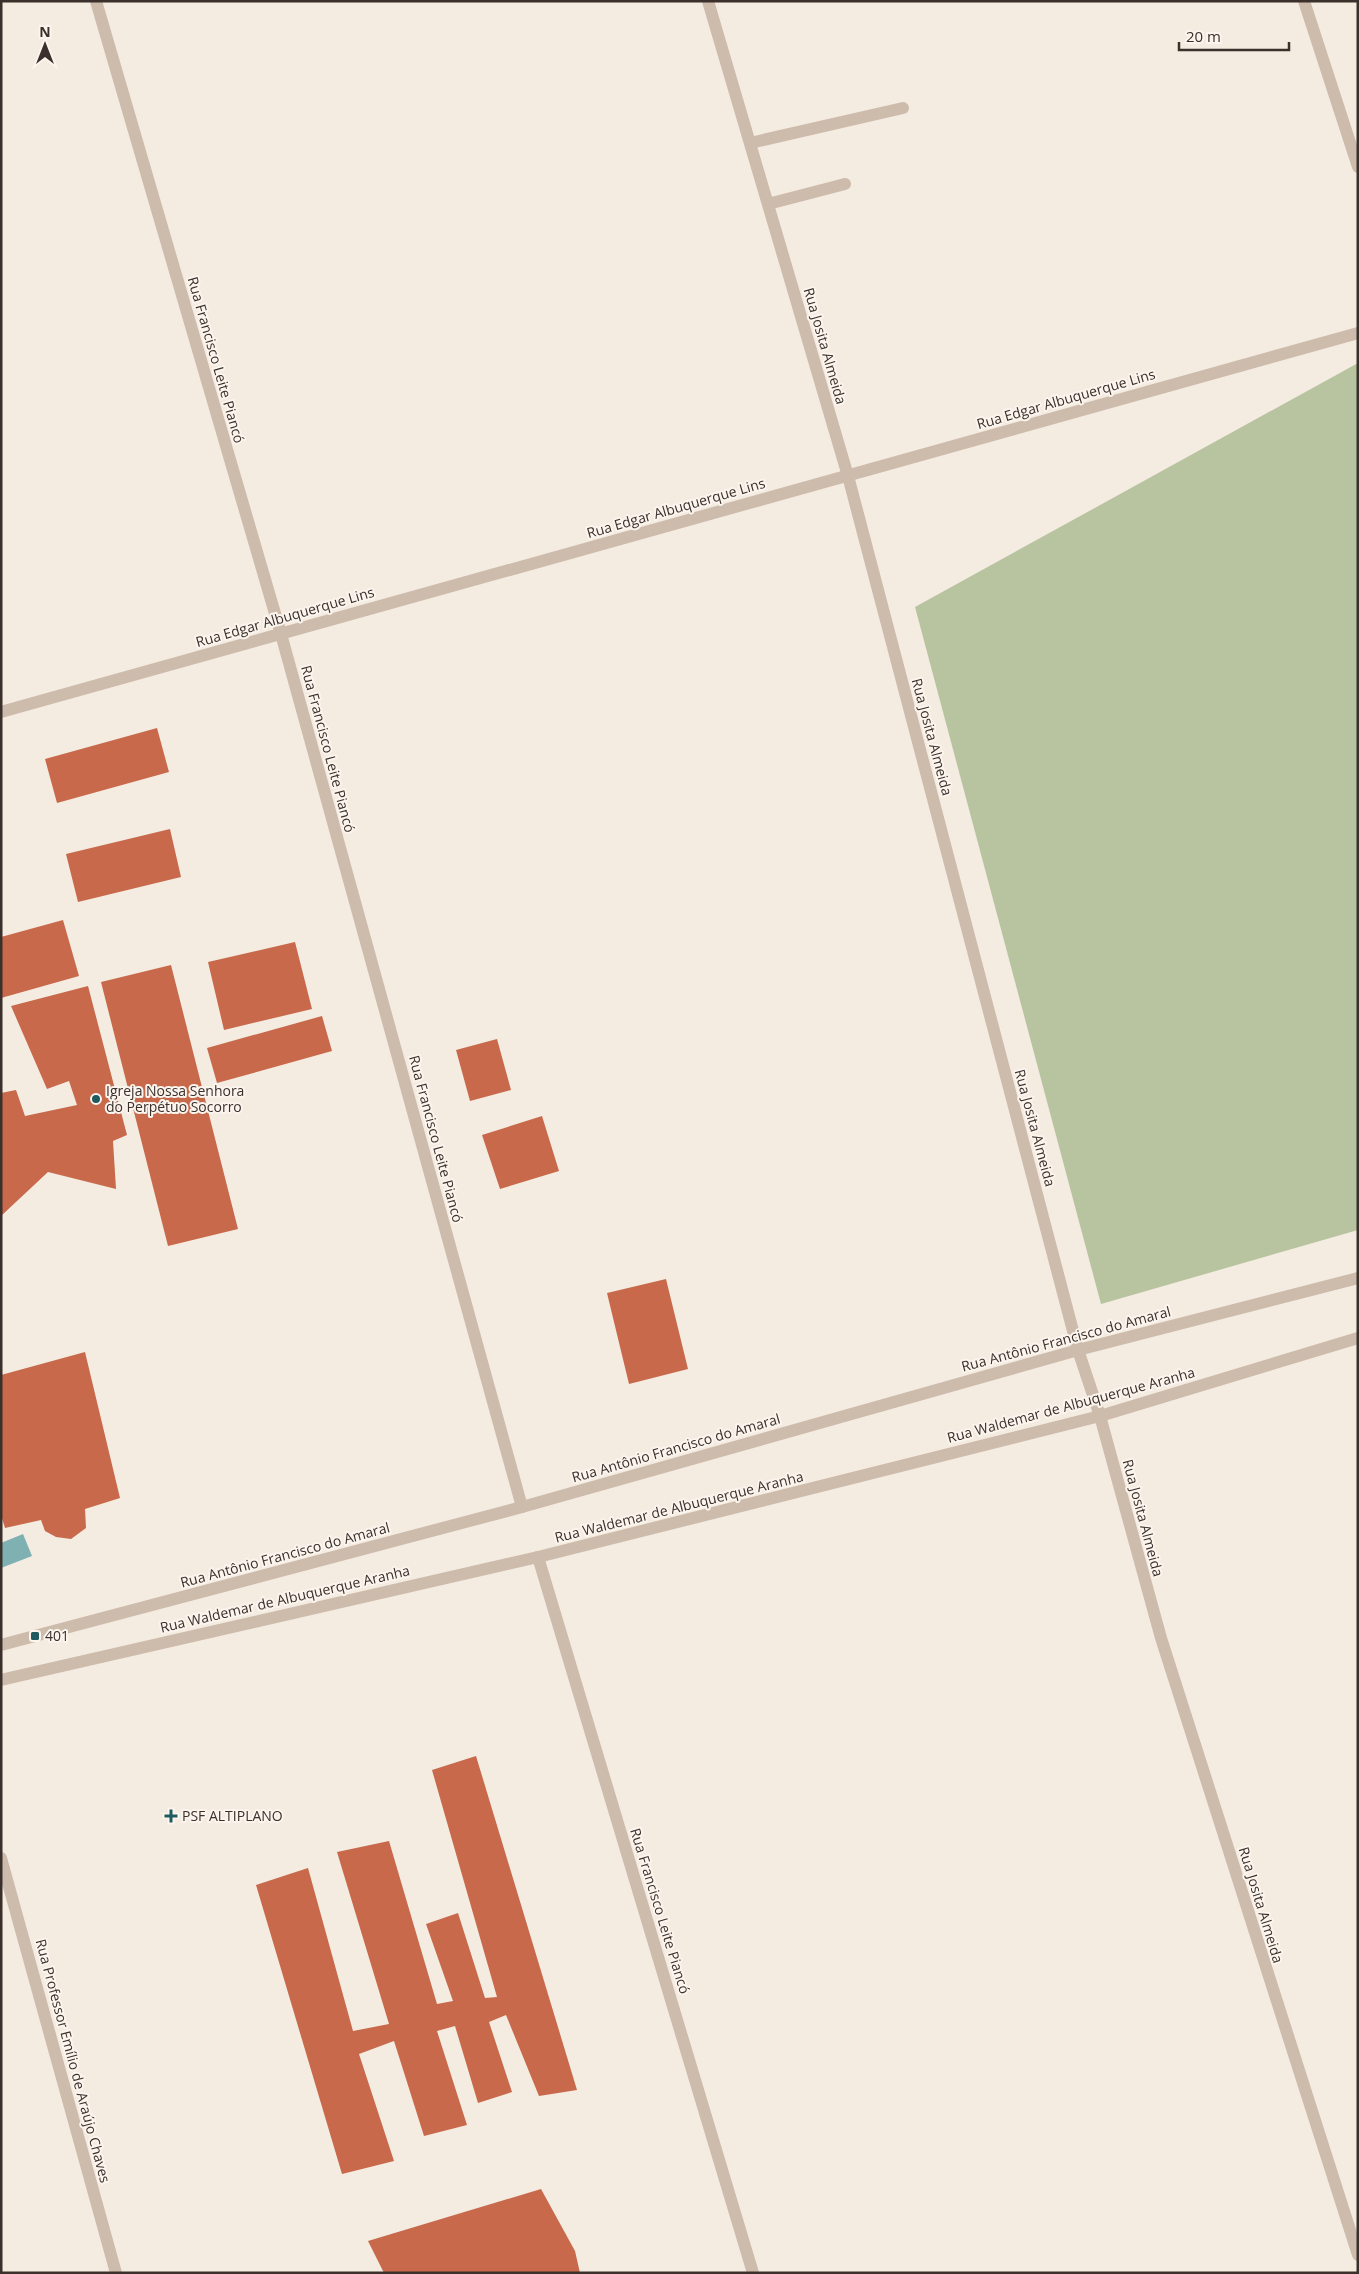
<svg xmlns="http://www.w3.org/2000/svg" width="1359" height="2274" viewBox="0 0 1359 2274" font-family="'Open Sans',sans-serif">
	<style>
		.green { fill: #b8c4a0 }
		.water { fill: #7fb0b2 }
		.building { fill: #c8694b }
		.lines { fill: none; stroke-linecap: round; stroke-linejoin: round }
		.minor { stroke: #cdbbac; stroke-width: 12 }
		.tertiary { stroke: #cdbbac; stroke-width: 12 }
		.poi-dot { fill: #1f5a5e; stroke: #fbf5ee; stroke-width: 2 }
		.labels { text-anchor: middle; stroke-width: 4; stroke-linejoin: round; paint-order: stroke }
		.street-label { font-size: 14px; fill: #3b302b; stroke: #fbf5ee }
		.poi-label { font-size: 14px; fill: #3b302b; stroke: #fbf5ee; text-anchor: start }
	</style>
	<rect width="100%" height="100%" fill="#f4ebe1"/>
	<path class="green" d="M 1358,363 L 1358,1230 L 1101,1304 L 915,607 Z"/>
	<path class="water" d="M 23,1534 L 32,1556 L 1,1568 L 1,1543 Z"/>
	<path class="building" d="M 157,728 L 169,772 L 57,803 L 45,759 Z
		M 170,829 L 181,877 L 78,902 L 66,854 Z
		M 63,920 L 79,976 L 1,998 L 1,937 Z
		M 295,942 L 312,1009 L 224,1030 L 208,962 Z
		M 171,965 L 238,1229 L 168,1246 L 101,982 Z
		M 88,986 L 127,1135 L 113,1141 L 116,1189 L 48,1172 L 1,1216 L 1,1093 L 16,1090 L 25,1116 L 77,1105 L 69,1081 L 47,1089 L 11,1006 Z
		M 322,1016 L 332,1051 L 217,1083 L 207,1048 Z
		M 497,1039 L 511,1090 L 470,1101 L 456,1050 Z
		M 542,1116 L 559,1171 L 500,1189 L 482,1135 Z
		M 666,1279 L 688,1369 L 629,1384 L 607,1293 Z
		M 85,1352 L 120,1498 L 85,1509 L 86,1528 L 71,1539 L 56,1537 L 45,1531 L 41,1520 L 5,1528 L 1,1515 L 1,1375 Z
		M 476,1756 L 577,2090 L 539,2096 L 506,2015 L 489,2022 L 512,2092 L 478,2103 L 455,2026 L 437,2031 L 467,2125 L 424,2136 L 394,2041 L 359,2054 L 394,2161 L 342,2174 L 256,1885 L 308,1868 L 353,2031 L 389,2024 L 337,1852 L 389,1841 L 437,2004 L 453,2001 L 426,1924 L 458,1913 L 485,1998 L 497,1997 L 432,1770 Z
		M 541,2189 L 575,2251 L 580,2273 L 384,2273 L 368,2241 Z"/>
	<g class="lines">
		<path class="minor" d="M 96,1 L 281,634 L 522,1507
			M 708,1 L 848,476 L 1078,1350 L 1100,1416 L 1161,1638 L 1358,2255
			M 1304,1 L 1358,167
			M 750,143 L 903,108
			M 768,204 L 845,184
			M 1,712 L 1358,333
			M 538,1557 L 753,2273
			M 1,1858 L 116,2273"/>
		<path class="tertiary" d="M 1,1645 L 522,1507 L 1078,1350 L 1358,1278
			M 1,1680 L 538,1557 L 1100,1416 L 1358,1338"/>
	</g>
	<g class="poi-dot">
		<circle cx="96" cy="1099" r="5"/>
		<rect x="30" y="1631" width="10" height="10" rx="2.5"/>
		<path d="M168.5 1808.5h5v5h5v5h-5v5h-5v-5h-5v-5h5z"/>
	</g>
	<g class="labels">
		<g class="street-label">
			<text transform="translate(825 346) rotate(74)" y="5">Rua Josita Almeida</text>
			<text transform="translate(216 360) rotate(74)" y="5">Rua Francisco Leite Piancó</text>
			<text transform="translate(1066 399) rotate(-16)" y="5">Rua Edgar Albuquerque Lins</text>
			<text transform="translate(676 508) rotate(-16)" y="5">Rua Edgar Albuquerque Lins</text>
			<text transform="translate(285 617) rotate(-16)" y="5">Rua Edgar Albuquerque Lins</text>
			<text transform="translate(932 737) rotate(75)" y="5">Rua Josita Almeida</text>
			<text transform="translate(328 749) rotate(75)" y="5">Rua Francisco Leite Piancó</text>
			<text transform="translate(1035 1128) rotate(75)" y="5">Rua Josita Almeida</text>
			<text transform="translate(436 1139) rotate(75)" y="5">Rua Francisco Leite Piancó</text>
			<text transform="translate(1066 1339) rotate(-15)" y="5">Rua Antônio Francisco do Amaral</text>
			<text transform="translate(1071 1405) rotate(-15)" y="5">Rua Waldemar de Albuquerque Aranha</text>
			<text transform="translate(676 1448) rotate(-16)" y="5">Rua Antônio Francisco do Amaral</text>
			<text transform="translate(679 1507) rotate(-14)" y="5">Rua Waldemar de Albuquerque Aranha</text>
			<text transform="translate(1143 1518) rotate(75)" y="5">Rua Josita Almeida</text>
			<text transform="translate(285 1555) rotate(-15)" y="5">Rua Antônio Francisco do Amaral</text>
			<text transform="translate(285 1599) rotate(-13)" y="5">Rua Waldemar de Albuquerque Aranha</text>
			<text transform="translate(1261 1905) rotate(73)" y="5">Rua Josita Almeida</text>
			<text transform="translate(660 1911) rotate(73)" y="5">Rua Francisco Leite Piancó</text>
			<text transform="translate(73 2061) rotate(75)" y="5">Rua Professor Emílio de Araújo Chaves</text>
		</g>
		<g class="poi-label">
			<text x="106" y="1096">Igreja Nossa Senhora<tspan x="106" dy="16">do Perpétuo Socorro</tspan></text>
			<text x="45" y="1641">401</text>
			<text x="182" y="1821">PSF ALTIPLANO</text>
		</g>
	</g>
	<rect width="1359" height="2274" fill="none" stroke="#3b302b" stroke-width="5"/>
	<g transform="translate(45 45)" stroke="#fbf5ee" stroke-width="4" paint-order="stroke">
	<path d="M0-4L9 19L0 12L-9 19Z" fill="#3b302b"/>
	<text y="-8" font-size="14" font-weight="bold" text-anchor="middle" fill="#3b302b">N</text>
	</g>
	<path d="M1179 42v8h110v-8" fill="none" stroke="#3b302b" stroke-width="2.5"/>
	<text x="1186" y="42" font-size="15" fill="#3b302b" stroke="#fbf5ee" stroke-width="4" paint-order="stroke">20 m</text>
</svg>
